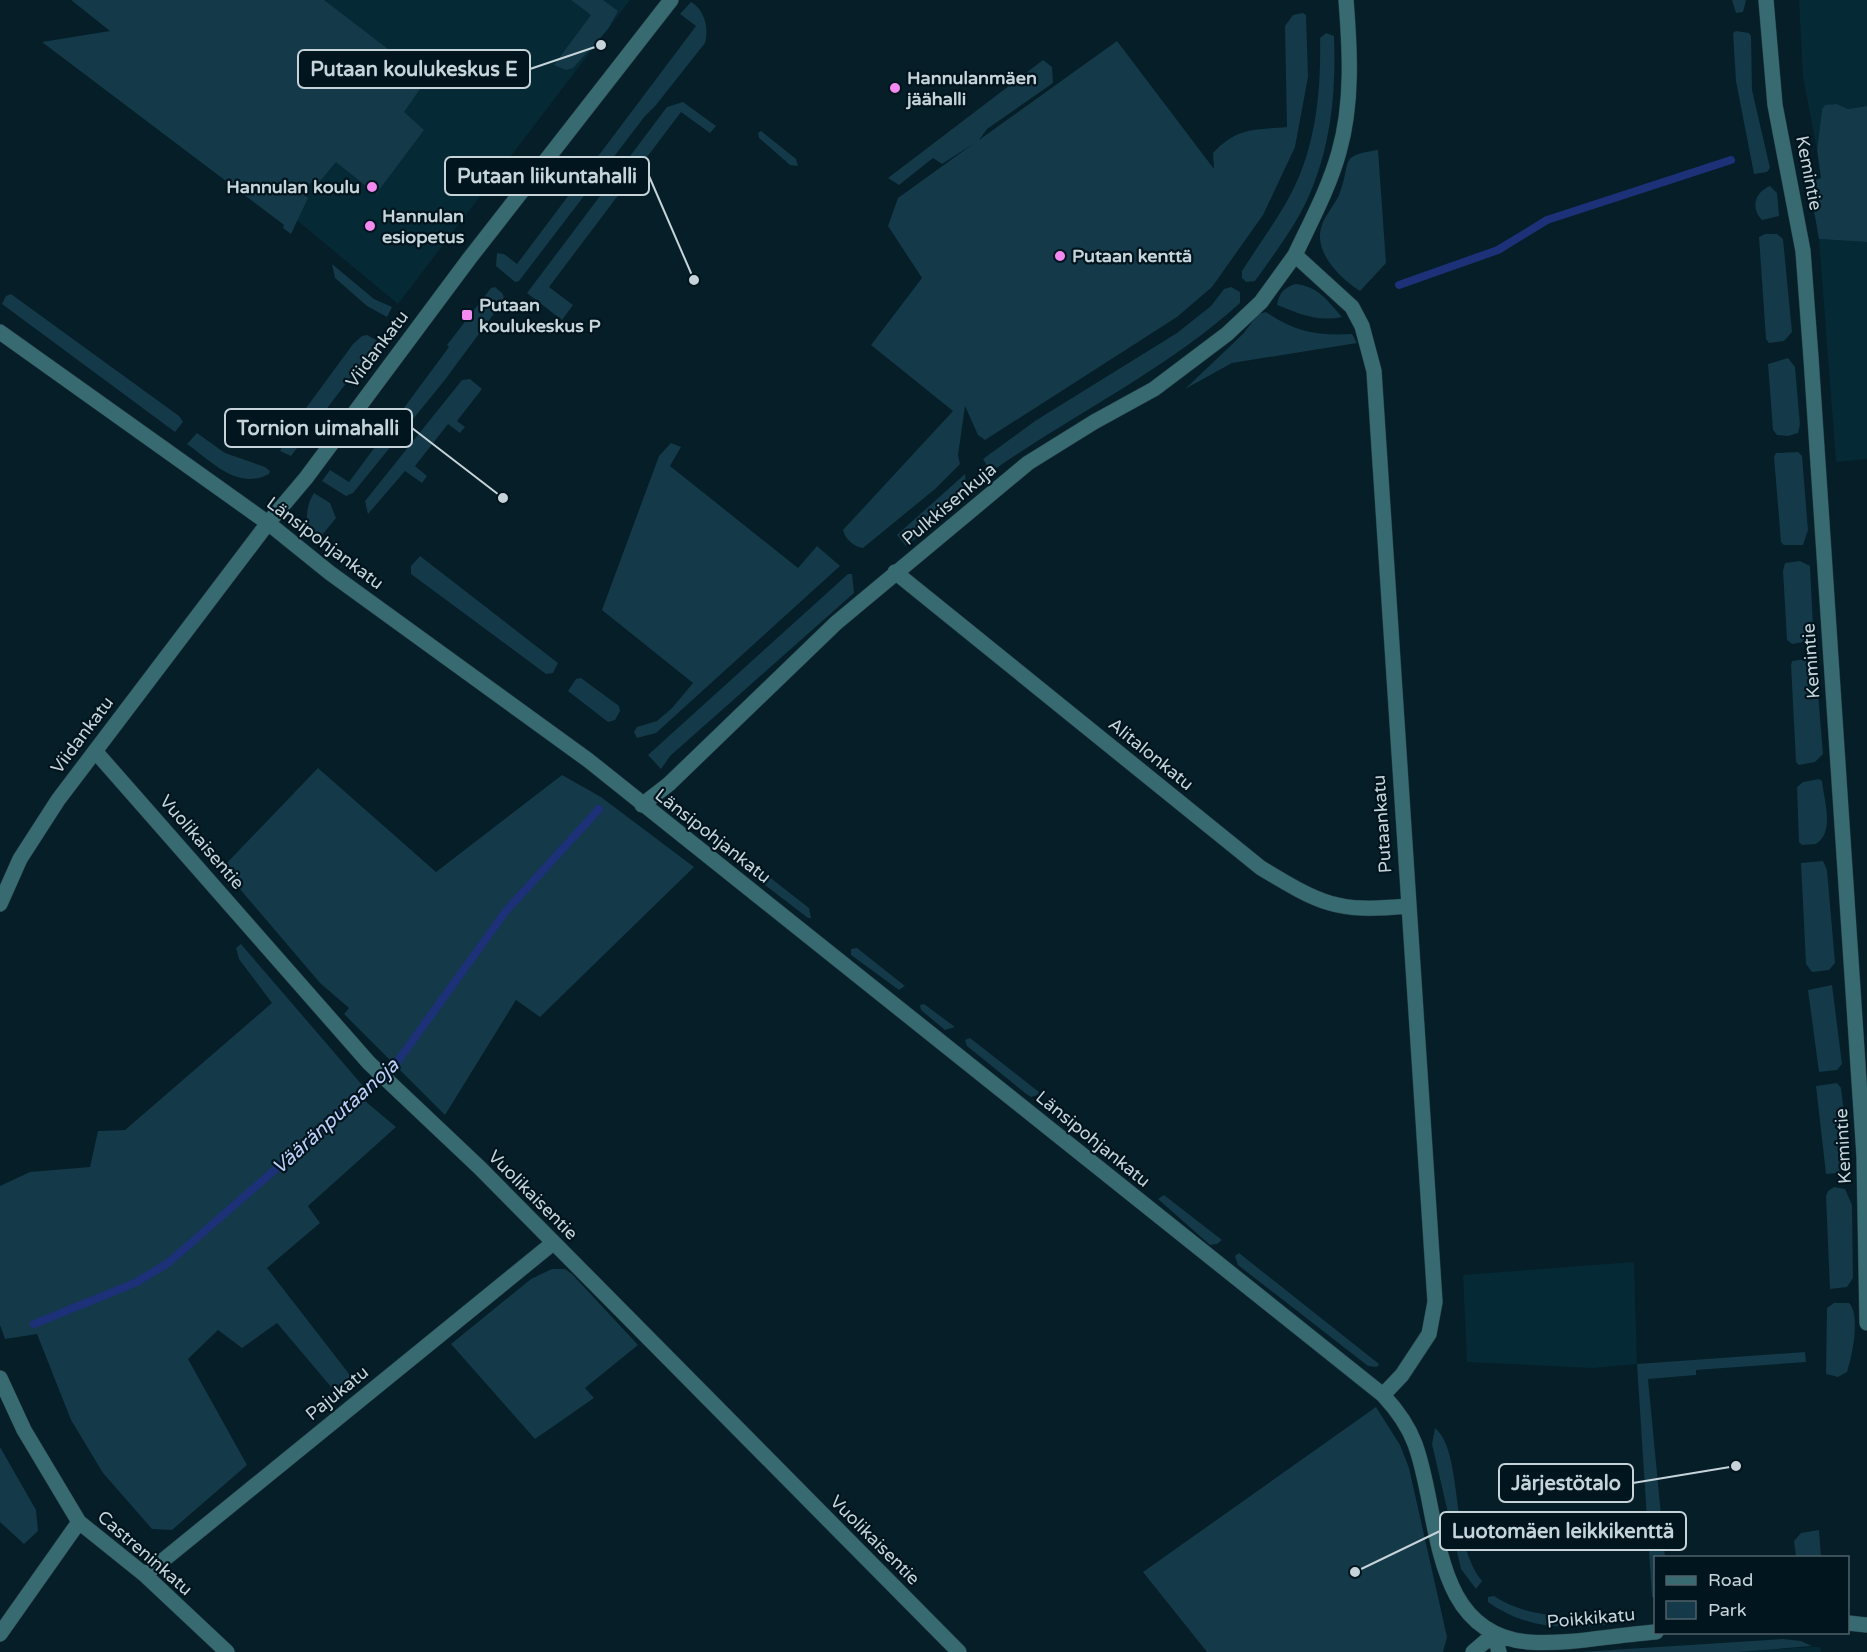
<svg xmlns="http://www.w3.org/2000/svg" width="1867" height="1652" viewBox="0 0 1867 1652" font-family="'Varela Round',sans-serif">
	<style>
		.built { fill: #062936 }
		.green { fill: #143948 }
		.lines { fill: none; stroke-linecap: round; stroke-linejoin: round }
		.stream { stroke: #1d3178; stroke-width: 8 }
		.minor-casing { stroke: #243b44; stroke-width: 16 }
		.minor { stroke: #386b71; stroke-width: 15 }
		.poi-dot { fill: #f489f0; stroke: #00151e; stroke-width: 2 }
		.labels { text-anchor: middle; stroke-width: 4.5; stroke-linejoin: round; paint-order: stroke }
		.poi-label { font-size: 18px; font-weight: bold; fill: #c6d4da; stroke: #00151e; text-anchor: start }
		.street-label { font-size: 18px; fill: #c6d4da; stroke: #00151e }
		.water-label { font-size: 20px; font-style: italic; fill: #bdcef8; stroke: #00151e }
		.leader { fill: none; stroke: #c6d4da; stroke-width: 2 }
		.callout-dot { fill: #c6d4da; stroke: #00151e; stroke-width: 2 }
		.callout { fill: #00151e; stroke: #c6d4da; stroke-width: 2 }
		.callout-label { font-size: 20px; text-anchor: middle; font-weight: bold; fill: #c6d4da }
	</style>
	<rect width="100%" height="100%" fill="#051e28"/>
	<path class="built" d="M 167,0 L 630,0 L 398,304 L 117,71 Z
		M 1799,0 L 1867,0 L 1867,106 L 1848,109 L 1837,104 L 1822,110 L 1817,150 L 1803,77 Z
		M 1819,239 L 1867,242 L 1867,459 L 1836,462 Z
		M 1634,1262 L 1637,1364 L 1593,1368 L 1467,1362 L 1463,1275 Z
		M 1820,1647 L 1821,1652 L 1739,1652 L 1811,1647 Z"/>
	<path class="green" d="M 71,0 L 324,0 L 427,79 L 404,112 L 424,130 L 376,194 L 336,162 L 316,186 L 311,182 L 303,194 L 308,198 L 291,234 L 283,228 L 284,225 L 42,42 L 110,31 Z
		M 571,0 L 603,0 L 618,11 L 608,29 L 573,68 L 566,70 L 554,65 L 591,15 Z
		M 1732,0 L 1746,0 L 1743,12 L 1736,13 Z
		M 691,2 C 705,10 709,29 705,43 L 656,105 L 645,116 L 519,281 L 515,282 L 496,266 L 497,253 L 504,254 L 517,264 L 696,26 L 680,14 Z
		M 1303,13 L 1306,15 L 1308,77 L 1295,147 L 1263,215 L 1212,287 L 1177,317 L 985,440 L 978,435 L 965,406 L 958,455 L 960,464 L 935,489 L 863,548 C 854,547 845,539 843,530 L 953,411 L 871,345 L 922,278 L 888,226 L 898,198 L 973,144 L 942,164 L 933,158 L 899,185 L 888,178 L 1043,60 L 1052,67 L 1053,83 L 987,129 L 979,140 L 1117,41 L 1214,169 L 1213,153 C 1237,127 1254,130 1287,127 L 1285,26 L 1293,15 Z
		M 1736,31 L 1749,33 L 1751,36 L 1752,90 L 1770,168 L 1767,172 L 1754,174 L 1736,81 L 1733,33 Z
		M 1326,33 L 1334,36 C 1336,88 1332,138 1313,186 C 1300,221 1276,251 1255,281 L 1246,282 L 1242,278 L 1242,271 C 1261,241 1284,211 1298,179 C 1317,135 1321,85 1320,38 Z
		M 683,102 L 716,126 L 710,133 L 681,112 L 549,287 L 573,305 L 562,320 L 527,293 L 667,107 Z
		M 1837,104 L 1848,109 L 1867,106 L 1867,242 L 1819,239 L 1809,183 L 1821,178 L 1817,150 L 1822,110 L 1825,105 Z
		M 761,131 L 796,159 L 798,166 L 790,165 L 759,138 L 758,133 Z
		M 1378,150 L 1386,263 L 1360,291 C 1341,279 1314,253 1321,228 C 1324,216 1334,206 1339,195 C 1353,162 1336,156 1378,150 Z
		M 1770,186 L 1777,193 L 1779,216 L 1762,220 C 1750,208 1755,192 1770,186 Z
		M 1765,234 L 1777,234 L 1783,239 L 1792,332 L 1784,341 L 1769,343 L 1766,339 L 1759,237 Z
		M 332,264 L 374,299 L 392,307 L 387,317 L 367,306 L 335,278 Z
		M 1295,284 C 1318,286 1328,301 1342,317 C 1317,322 1300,314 1277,305 C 1279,293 1284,288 1295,284 Z
		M 495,287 L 503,294 L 504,300 L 444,381 L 353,493 L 346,496 L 322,481 L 330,470 L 349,482 L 449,347 L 447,345 L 491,288 Z
		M 1231,287 L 1240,292 L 1240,303 C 1165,371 1073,414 991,472 L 983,459 L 1035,421 L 1177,333 L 1211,306 L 1224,289 Z
		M 11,294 L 179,416 L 183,422 L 175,432 L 2,304 L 6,296 Z
		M 1266,312 C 1294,332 1319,336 1352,334 L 1357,343 L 1232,363 L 1185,389 L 1243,334 L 1258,314 Z
		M 367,335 L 378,341 L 291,456 L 280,451 L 298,419 L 353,344 L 362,336 Z
		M 1788,358 L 1795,367 L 1800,425 L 1798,433 L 1788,436 L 1777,435 L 1773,430 L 1768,364 Z
		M 470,379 L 482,389 L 457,421 L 465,427 L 460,433 L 448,424 L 415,466 L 427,476 L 422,483 L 405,471 L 368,514 L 365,501 L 462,380 Z
		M 197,433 L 225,453 L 265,467 L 270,471 L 269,474 C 238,491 211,461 187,444 Z
		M 671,443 L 681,447 L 670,466 L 798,568 L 817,546 L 840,566 L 656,733 L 637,738 L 634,732 L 637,727 L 657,721 L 672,708 L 693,683 L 602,610 L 659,456 Z
		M 1798,452 L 1802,456 L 1808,530 L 1803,545 L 1784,545 L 1781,542 L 1774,457 L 1776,453 Z
		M 965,474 C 970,507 929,527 906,546 L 897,535 Z
		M 314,493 L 330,503 L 336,518 L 318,540 C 303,531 305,506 314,493 Z
		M 420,556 L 558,663 L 553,673 L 546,674 L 411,574 L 411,566 Z
		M 1800,561 L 1810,566 L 1813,627 L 1809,641 L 1792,644 L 1787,640 L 1783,571 L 1785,563 Z
		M 848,574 L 852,574 L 854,593 L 670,756 L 661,769 L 648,755 Z
		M 1806,659 L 1816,669 L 1823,754 L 1815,762 L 1799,765 L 1796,762 L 1791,665 L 1792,661 Z
		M 581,678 L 619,706 L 620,711 L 615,720 L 608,722 L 568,691 L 576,679 Z
		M 318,768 L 436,872 L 562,775 L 601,797 L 694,867 L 540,1017 L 516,1000 L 445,1115 L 344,1014 L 349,1008 L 320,983 L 222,868 Z
		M 1819,779 L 1822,781 C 1824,800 1835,832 1816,844 L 1802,845 L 1799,842 L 1797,787 L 1803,782 Z
		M 676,802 L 737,851 L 735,858 L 670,811 Z
		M 1823,861 L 1827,870 L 1835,963 L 1829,970 L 1812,972 L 1806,964 L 1801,863 Z
		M 751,868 L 758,868 L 809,908 L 811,918 L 808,918 L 753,876 Z
		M 241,944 L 363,1086 L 359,1096 L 396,1127 L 308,1206 L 320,1223 L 267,1268 L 353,1379 L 337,1394 L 277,1323 L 242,1348 L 218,1330 L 188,1359 L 247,1465 L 172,1530 L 152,1529 L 103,1473 L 71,1420 L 37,1334 L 5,1339 L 0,1325 L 0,1186 L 30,1172 L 90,1167 L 98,1131 L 125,1130 L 272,1003 L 239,959 L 236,948 Z
		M 857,948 L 905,986 L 899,990 L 851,955 L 851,949 Z
		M 1832,985 L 1842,1064 L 1837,1070 L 1819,1072 L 1808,990 Z
		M 924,1004 L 955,1027 L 945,1030 L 921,1010 L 920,1005 Z
		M 970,1038 L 1039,1092 L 1038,1095 L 1031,1097 L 1025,1093 L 967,1046 L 965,1040 Z
		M 1837,1083 L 1841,1088 L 1849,1155 L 1840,1173 L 1826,1174 L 1816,1086 Z
		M 1072,1120 L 1145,1178 L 1141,1183 L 1072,1129 L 1070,1123 Z
		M 1834,1187 L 1845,1189 L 1852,1205 L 1853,1278 L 1847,1287 L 1830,1289 L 1826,1196 L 1828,1191 Z
		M 1164,1195 L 1222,1240 L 1217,1244 L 1210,1245 L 1158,1199 Z
		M 1239,1253 L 1379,1364 L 1377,1367 L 1368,1366 L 1238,1265 L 1235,1256 Z
		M 552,1269 L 565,1269 L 572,1274 L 638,1345 L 585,1388 L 594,1398 L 535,1439 L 451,1344 L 531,1279 Z
		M 1834,1303 L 1849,1303 C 1861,1315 1852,1357 1847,1372 L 1838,1377 L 1826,1374 L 1827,1308 Z
		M 1805,1352 L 1806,1362 L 1696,1370 L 1696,1375 L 1648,1379 L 1665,1557 L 1656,1558 L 1655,1597 L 1652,1597 L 1637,1364 Z
		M 1376,1407 L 1400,1445 L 1409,1468 L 1447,1637 L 1443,1652 L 1207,1652 L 1143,1572 Z
		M 1435,1428 C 1464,1452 1449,1542 1482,1581 L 1476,1589 L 1461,1569 L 1432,1444 Z
		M 0,1447 L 36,1510 L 38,1531 L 24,1544 L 0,1522 Z
		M 1819,1530 L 1821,1557 L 1796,1557 L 1794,1541 L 1801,1533 Z
		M 1494,1596 C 1533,1621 1572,1616 1616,1615 L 1622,1616 L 1625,1620 C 1613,1625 1600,1625 1587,1626 C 1550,1629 1519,1624 1488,1602 L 1488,1597 Z
		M 1783,1639 L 1801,1641 L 1812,1646 L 1739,1652 L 1580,1652 Z"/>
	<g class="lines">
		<path class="stream" d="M 1399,285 L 1498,250 L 1547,220 L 1731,160
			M 34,1324 L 135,1283 L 168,1263 L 395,1065 L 506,911 L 599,809"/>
		<defs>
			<path id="minor" d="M 1346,0 C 1350,50 1353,103 1339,152 C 1329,188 1311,221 1295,255 L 1352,307 L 1362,326 L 1374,371 L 1435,1302 L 1429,1334 L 1402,1375 L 1383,1395
				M 1766,0 L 1775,105 L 1803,251 L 1811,358 L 1864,1156 L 1867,1323
				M 0,332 L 268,523 L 330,573 L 588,760 L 1383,1395 C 1397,1410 1408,1425 1415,1444 C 1441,1514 1429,1633 1528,1642 C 1570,1645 1613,1635 1656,1632
				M 895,572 L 1261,868 C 1321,904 1336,913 1407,906
				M 95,751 L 369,1063 L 480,1168 L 959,1652
				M 642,805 L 669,784 L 836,623 L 1028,463 L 1094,422 L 1154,389 L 1227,334 L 1261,302 L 1295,255
				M 0,904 L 20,859 L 58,800 L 268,523 L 306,478 L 469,259 L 671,0
				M 0,1378 L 24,1430 L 79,1522 L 145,1575 L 227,1652
				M 145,1575 L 553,1243
				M 1848,1623 L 1867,1625
				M 0,1634 L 79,1522
				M 1494,1634 L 1499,1652
				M 1473,1652 L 1494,1634"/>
		</defs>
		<use href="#minor" class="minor-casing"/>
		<use href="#minor" class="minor"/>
	</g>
	<g class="poi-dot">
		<circle cx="895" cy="88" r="6"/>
		<circle cx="372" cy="187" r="6"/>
		<circle cx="370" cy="226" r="6"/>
		<circle cx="1060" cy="256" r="6"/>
		<rect x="461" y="309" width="12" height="12" rx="3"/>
	</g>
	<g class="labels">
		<g class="poi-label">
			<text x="907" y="84">Hannulanmäen<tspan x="907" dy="21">jäähalli</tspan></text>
			<text x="360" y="193" text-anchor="end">Hannulan koulu</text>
			<text x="382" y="222">Hannulan<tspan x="382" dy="21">esiopetus</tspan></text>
			<text x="1072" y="262">Putaan kenttä</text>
			<text x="479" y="311">Putaan<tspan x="479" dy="21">koulukeskus P</tspan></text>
		</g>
		<g class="street-label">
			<text transform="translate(1809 173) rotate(79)" y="6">Kemintie</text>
			<text transform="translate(377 349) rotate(-53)" y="6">Viidankatu</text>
			<text transform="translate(949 504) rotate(-40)" y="6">Pulkkisenkuja</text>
			<text transform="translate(325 543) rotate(37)" y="6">Länsipohjankatu</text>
			<text transform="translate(1811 661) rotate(-94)" y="6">Kemintie</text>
			<text transform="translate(82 735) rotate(-53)" y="6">Viidankatu</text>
			<text transform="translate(1151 754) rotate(39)" y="6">Alitalonkatu</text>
			<text transform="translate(1382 824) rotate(-94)" y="6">Putaankatu</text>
			<text transform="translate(713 836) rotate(38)" y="6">Länsipohjankatu</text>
			<text transform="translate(202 842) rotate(49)" y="6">Vuolikaisentie</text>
			<text transform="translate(1093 1139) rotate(39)" y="6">Länsipohjankatu</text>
			<text transform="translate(1843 1146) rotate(-93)" y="6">Kemintie</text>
			<text transform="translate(533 1195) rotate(45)" y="6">Vuolikaisentie</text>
			<text transform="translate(337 1393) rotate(-39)" y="6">Pajukatu</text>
			<text transform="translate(875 1540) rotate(45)" y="6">Vuolikaisentie</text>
			<text transform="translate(145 1553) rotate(41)" y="6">Castreninkatu</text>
			<text transform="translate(1591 1618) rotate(-5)" y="6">Poikkikatu</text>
		</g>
		<g class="water-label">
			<text transform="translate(335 1116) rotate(-42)" y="7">Vääränputaanoja</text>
		</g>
	</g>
	<path class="leader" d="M601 45L530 69M694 280L649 176M503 498L412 428M1736 1466L1633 1483M1355 1572L1440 1531"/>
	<g class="callout-dot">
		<circle cx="601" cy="45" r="6"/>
		<circle cx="694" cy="280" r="6"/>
		<circle cx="503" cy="498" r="6"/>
		<circle cx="1736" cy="1466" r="6"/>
		<circle cx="1355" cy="1572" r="6"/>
	</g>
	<g class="callout">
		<rect x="298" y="50" width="232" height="38" rx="6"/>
		<rect x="445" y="157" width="204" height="38" rx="6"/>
		<rect x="225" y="409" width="187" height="38" rx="6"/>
		<rect x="1499" y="1464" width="134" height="38" rx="6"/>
		<rect x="1440" y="1512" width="246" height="38" rx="6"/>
	</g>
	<g class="callout-label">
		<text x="414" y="76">Putaan koulukeskus E</text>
		<text x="547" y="183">Putaan liikuntahalli</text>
		<text x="318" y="435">Tornion uimahalli</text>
		<text x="1566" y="1490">Järjestötalo</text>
		<text x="1563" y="1538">Luotomäen leikkikenttä</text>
	</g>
	<rect x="1654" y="1556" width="195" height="78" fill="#00151e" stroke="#4f6169" stroke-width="1.5"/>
	<rect x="1666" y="1576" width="30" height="9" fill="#386b71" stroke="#4f6169" stroke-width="1.5"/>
	<text x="1708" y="1586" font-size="18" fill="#c6d4da">Road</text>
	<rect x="1666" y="1601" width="30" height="18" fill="#143948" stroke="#4f6169" stroke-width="1.5"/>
	<text x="1708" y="1616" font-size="18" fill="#c6d4da">Park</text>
</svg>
